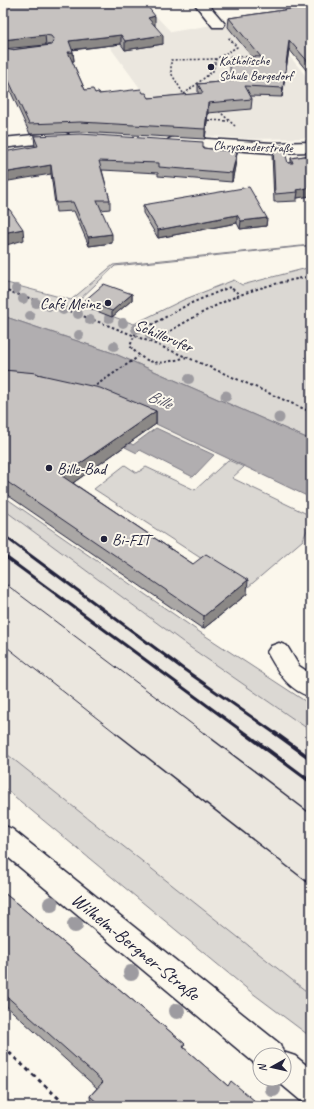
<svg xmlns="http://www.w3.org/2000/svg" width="314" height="1109" viewBox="0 0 314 1109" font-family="Caveat,sans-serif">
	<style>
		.built { fill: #ebe7df }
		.green { fill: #dbd8d3; stroke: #7e7d87 }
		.water { fill: #b1aeb0; stroke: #787681 }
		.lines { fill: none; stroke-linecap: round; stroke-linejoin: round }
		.minor-casing { stroke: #22223b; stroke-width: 3 }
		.path-far2 { stroke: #22223b; stroke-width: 1.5; stroke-dasharray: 2 2; stroke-linecap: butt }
		.path-far1 { stroke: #22223b; stroke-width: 2; stroke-dasharray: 2.5 2.5; stroke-linecap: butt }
		.path { stroke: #22223b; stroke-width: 3; stroke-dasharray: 4 4; stroke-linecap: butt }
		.minor { fill: #fbf7ec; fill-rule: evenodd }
		.tram-far1 { stroke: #22223b; stroke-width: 1 }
		.tram { stroke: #22223b; stroke-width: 1.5 }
		.rail-far1 { stroke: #22223b; stroke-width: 3 }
		.rail { stroke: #22223b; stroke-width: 4 }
		.tree { fill: #9d9ba0 }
		.wall { fill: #aaa7a5; stroke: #22223b }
		.shaded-wall { fill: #8b8886; stroke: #22223b }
		.building { fill: #c6c2c0; stroke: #22223b }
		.poi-dot { fill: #22223b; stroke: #fbf7ec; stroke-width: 1.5 }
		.labels { text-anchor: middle; stroke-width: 4; stroke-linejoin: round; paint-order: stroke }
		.far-poi-label { font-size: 13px; fill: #22223b; stroke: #fbf7ec; text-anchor: start }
		.far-street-label { font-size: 13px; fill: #22223b; stroke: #fbf7ec }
		.poi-label { font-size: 16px; fill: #22223b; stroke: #fbf7ec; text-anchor: start }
		.street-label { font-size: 16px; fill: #22223b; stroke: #fbf7ec }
		.water-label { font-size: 17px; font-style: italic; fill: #545364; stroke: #fbf7ec }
		.near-street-label { font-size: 19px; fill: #22223b; stroke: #fbf7ec }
	</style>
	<rect width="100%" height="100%" fill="#fbf7ec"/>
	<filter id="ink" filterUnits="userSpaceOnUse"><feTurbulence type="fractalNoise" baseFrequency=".025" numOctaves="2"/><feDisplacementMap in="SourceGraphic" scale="8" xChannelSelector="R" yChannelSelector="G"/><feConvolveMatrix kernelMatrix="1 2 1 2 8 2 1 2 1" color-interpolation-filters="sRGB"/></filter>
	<g filter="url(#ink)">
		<path class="built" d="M 152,12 L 171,32 L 224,23 L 228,27 L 311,49 L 286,52 L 311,82 L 311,138 L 247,139 L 173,133 L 90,20 Z
			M 3,509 L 191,648 L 311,731 L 311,1036 L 3,787 Z"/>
		<path class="green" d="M 311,245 L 311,252 L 307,246 L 115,266 L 77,302 L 80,305 L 134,324 L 183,300 L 234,280 L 242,285 L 311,267 L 311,440 L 113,353 L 3,316 L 3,282 L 71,300 L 113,265 Z
			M 228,460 L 244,467 L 232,478 L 307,514 L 308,527 L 303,540 L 247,588 L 94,489 L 125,465 L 137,473 L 146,467 L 195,490 Z
			M 3,496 L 198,631 L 311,705 L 311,731 L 191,648 L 3,509 Z
			M 3,751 L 311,995 L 311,1037 L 251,992 L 3,787 Z"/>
		<path class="water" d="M 3,316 L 113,353 L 311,440 L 311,498 L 156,424 L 3,383 Z
			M 156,428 L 214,455 L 193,477 L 140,450 L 137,453 L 125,447 L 130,443 L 133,445 Z"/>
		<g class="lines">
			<defs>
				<path id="minor" d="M 194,3 L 207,3 L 225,24 L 223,27 L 213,27 Z
					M 63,132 L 68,134 L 71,137 L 68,140 L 3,148 L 3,138 Z
					M 174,137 L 272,143 L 311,142 L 311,152 L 272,153 L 169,145 L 166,142 L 169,139 Z
					M 279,643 L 287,646 L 299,666 L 311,674 L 311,697 C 287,689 279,673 267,652 L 271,646 Z
					M 3,825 L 12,829 L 280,1044 L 283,1052 L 295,1056 L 311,1069 L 311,1104 L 300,1100 L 275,1079 L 284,1079 L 284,1055 L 260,1055 L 260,1066 L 258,1066 L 3,853 Z"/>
			</defs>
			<use href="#minor" class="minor-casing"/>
			<path class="path-far2" d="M 183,93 L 171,73 L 171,60 L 216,59 L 237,47 L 228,37
				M 184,94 L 213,71 L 216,59
				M 219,111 L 236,127
				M 204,120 L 229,121"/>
			<path class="path-far1" d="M 3,290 C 110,321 210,367 311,412
				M 153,341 C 181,325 209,307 240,295 C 263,286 287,281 311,276
				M 187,357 C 162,364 148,368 130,346 L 135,334 L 189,304 L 230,287 L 240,295
				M 92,388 L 138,357"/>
			<path class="path" d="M 3,1047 L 67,1106"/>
			<use href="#minor" class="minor"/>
			<path class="tram-far1" d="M 3,582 L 205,734
				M 3,644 L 117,734"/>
			<path class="tram" d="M 116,733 L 311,885
				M 204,733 L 311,814"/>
			<path class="rail-far1" d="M 3,535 L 182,668 L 276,734
				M 3,555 L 246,734"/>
			<path class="rail" d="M 245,733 L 311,782
				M 275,733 L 311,759"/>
		</g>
		<g class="tree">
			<circle cx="16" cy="289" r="5"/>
			<circle cx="23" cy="299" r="5"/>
			<circle cx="36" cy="303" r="5"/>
			<circle cx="49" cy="306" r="5"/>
			<circle cx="63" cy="310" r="5"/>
			<circle cx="78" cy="314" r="5"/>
			<circle cx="30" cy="316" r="5"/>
			<circle cx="109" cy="318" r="5"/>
			<circle cx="90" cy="320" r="5"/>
			<circle cx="123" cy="323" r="5"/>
			<circle cx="136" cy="329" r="5"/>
			<circle cx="79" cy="335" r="5"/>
			<circle cx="150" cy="335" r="5"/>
			<circle cx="114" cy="346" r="5"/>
			<circle cx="189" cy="379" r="5"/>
			<circle cx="226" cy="396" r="5.5"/>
			<circle cx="279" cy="418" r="5.5"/>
			<circle cx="51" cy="904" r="8"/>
			<circle cx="75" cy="925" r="8"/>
			<circle cx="131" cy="973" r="8"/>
			<circle cx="177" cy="1011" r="8"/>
			<circle cx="273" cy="1089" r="8"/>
		</g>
		<path class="wall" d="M 3,3 L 155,26 L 163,44 L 125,50 L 121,44 L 72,50 L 73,52 L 74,61 L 72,61 L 85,90 L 99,94 L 143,93 L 149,98 L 198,94 L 198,84 L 230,81 L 252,57 L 228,27 L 229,18 L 311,6 L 311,76 L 289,49 L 282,97 L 250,96 L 252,99 L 251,109 L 208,113 L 205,139 L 80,132 L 30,134 L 3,75 L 3,51 L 50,45 L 46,45 Z
			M 34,136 L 203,148 L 237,152 L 236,161 L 232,182 L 158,176 L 158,173 L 102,170 L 110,200 L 110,209 L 101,210 L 112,243 L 89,246 L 74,211 L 56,212 L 51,174 L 35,147 Z
			M 273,145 L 288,163 L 291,163 L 291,158 L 311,155 L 311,196 L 297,198 L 297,201 L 274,202 L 272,154 Z
			M 143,205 L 267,218 L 266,226 L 240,229 L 237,223 L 158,238 L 143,213 Z
			M 132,294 L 132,300 L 112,317 L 84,306 L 84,301 Z
			M 3,370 L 38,374 L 156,411 L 156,424 L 73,483 L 193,564 L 247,594 L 203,629 L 3,492 Z
			M 3,892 L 185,1044 L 184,1048 L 228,1086 L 261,1106 L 91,1106 L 90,1096 L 97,1088 L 3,1003 Z"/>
		<path class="shaded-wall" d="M 155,16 L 155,26 L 148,27 L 148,18 Z
			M 45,35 L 46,45 L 3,49 L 3,40 Z
			M 121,35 L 121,44 L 69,50 L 69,41 Z
			M 163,35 L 163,44 L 125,50 L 125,41 Z
			M 289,40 L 289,49 L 282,97 L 283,88 Z
			M 68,52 L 73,52 L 74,61 L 68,61 Z
			M 208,103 L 208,113 L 205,139 L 205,129 Z
			M 237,152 L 236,161 L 232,182 L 232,173 Z
			M 51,165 L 51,174 L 3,182 L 3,173 Z
			M 311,187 L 311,196 L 297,198 L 298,192 L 297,190 Z
			M 237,215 L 237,223 L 158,238 L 158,230 Z
			M 267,218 L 266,226 L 240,229 L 241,221 Z
			M 23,229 L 24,240 L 3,246 L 3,233 Z
			M 112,234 L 112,243 L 89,246 L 88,237 Z
			M 132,294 L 132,300 L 112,317 L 112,311 Z
			M 156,411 L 156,424 L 63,490 L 62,476 Z
			M 248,580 L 247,594 L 203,629 L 204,616 Z"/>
		<path class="building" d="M 3,3 L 145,3 L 155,16 L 148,18 L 163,35 L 125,41 L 121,35 L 69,41 L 73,52 L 68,52 L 85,90 L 93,89 L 95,93 L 98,92 L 99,94 L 141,89 L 143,93 L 146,93 L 149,98 L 203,93 L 198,84 L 230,81 L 230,56 L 261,57 L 229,18 L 311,6 L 311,65 L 289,40 L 283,88 L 245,86 L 252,99 L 208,103 L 205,129 L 80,122 L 29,124 L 3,68 L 3,51 L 51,45 L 54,40 L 51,36 L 45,35 L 3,40 Z
			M 80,134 L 203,142 L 203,148 L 237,152 L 232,173 L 159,167 L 159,163 L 99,161 L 110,200 L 97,200 L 112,234 L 88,237 L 73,202 L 56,203 L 51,165 L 3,173 L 3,152 L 38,146 L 34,136 Z
			M 273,145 L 283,145 L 288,163 L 293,163 L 291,158 L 311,155 L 311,187 L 297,190 L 298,192 L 275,194 Z
			M 249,187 L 267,218 L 241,221 L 237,215 L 158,230 L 143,205 Z
			M 3,207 L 10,210 L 23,229 L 3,233 Z
			M 104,284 L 132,294 L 112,311 L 84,301 Z
			M 3,370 L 37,373 L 37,374 L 100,388 L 156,411 L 62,476 L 193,564 L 206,554 L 248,580 L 204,616 L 3,479 Z
			M 3,892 L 185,1044 L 183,1047 L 228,1086 L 231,1081 L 261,1106 L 101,1106 L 90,1096 L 103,1082 L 3,993 Z"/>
	</g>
	<g class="poi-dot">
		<circle cx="211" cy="67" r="4"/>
		<circle cx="108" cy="303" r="4"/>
		<circle cx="49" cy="468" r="4"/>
		<circle cx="104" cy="539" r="4"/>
	</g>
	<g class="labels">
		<g class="far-poi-label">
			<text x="219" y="65">Katholische<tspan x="219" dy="15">Schule Bergedorf</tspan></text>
		</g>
		<g class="far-street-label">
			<text transform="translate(253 146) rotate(2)" y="5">Chrysanderstraße</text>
		</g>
		<g class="poi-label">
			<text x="100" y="309" text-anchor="end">Café Meinz</text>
			<text x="57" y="474">Bille-Bad</text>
			<text x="112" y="545">Bi-FIT</text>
		</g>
		<g class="street-label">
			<text transform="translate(164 335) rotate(23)" y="6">Schillerufer</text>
		</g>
		<g class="water-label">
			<text transform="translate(160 399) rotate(24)" y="6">Bille</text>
		</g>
		<g class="near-street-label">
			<text transform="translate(136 946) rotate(39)" y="7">Wilhelm-Bergner-Straße</text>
		</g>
	</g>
	<rect width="314" height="1109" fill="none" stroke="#fbf7ec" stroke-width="16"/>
	<rect x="8" y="8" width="298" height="1093" fill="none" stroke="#22223b" stroke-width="1.5" filter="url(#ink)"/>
	<g transform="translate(272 1067) rotate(262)"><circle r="19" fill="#fbf7ec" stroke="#a4a2a5"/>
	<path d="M0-3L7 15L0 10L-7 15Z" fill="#22223b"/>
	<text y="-6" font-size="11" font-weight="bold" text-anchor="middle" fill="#22223b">N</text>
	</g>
</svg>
